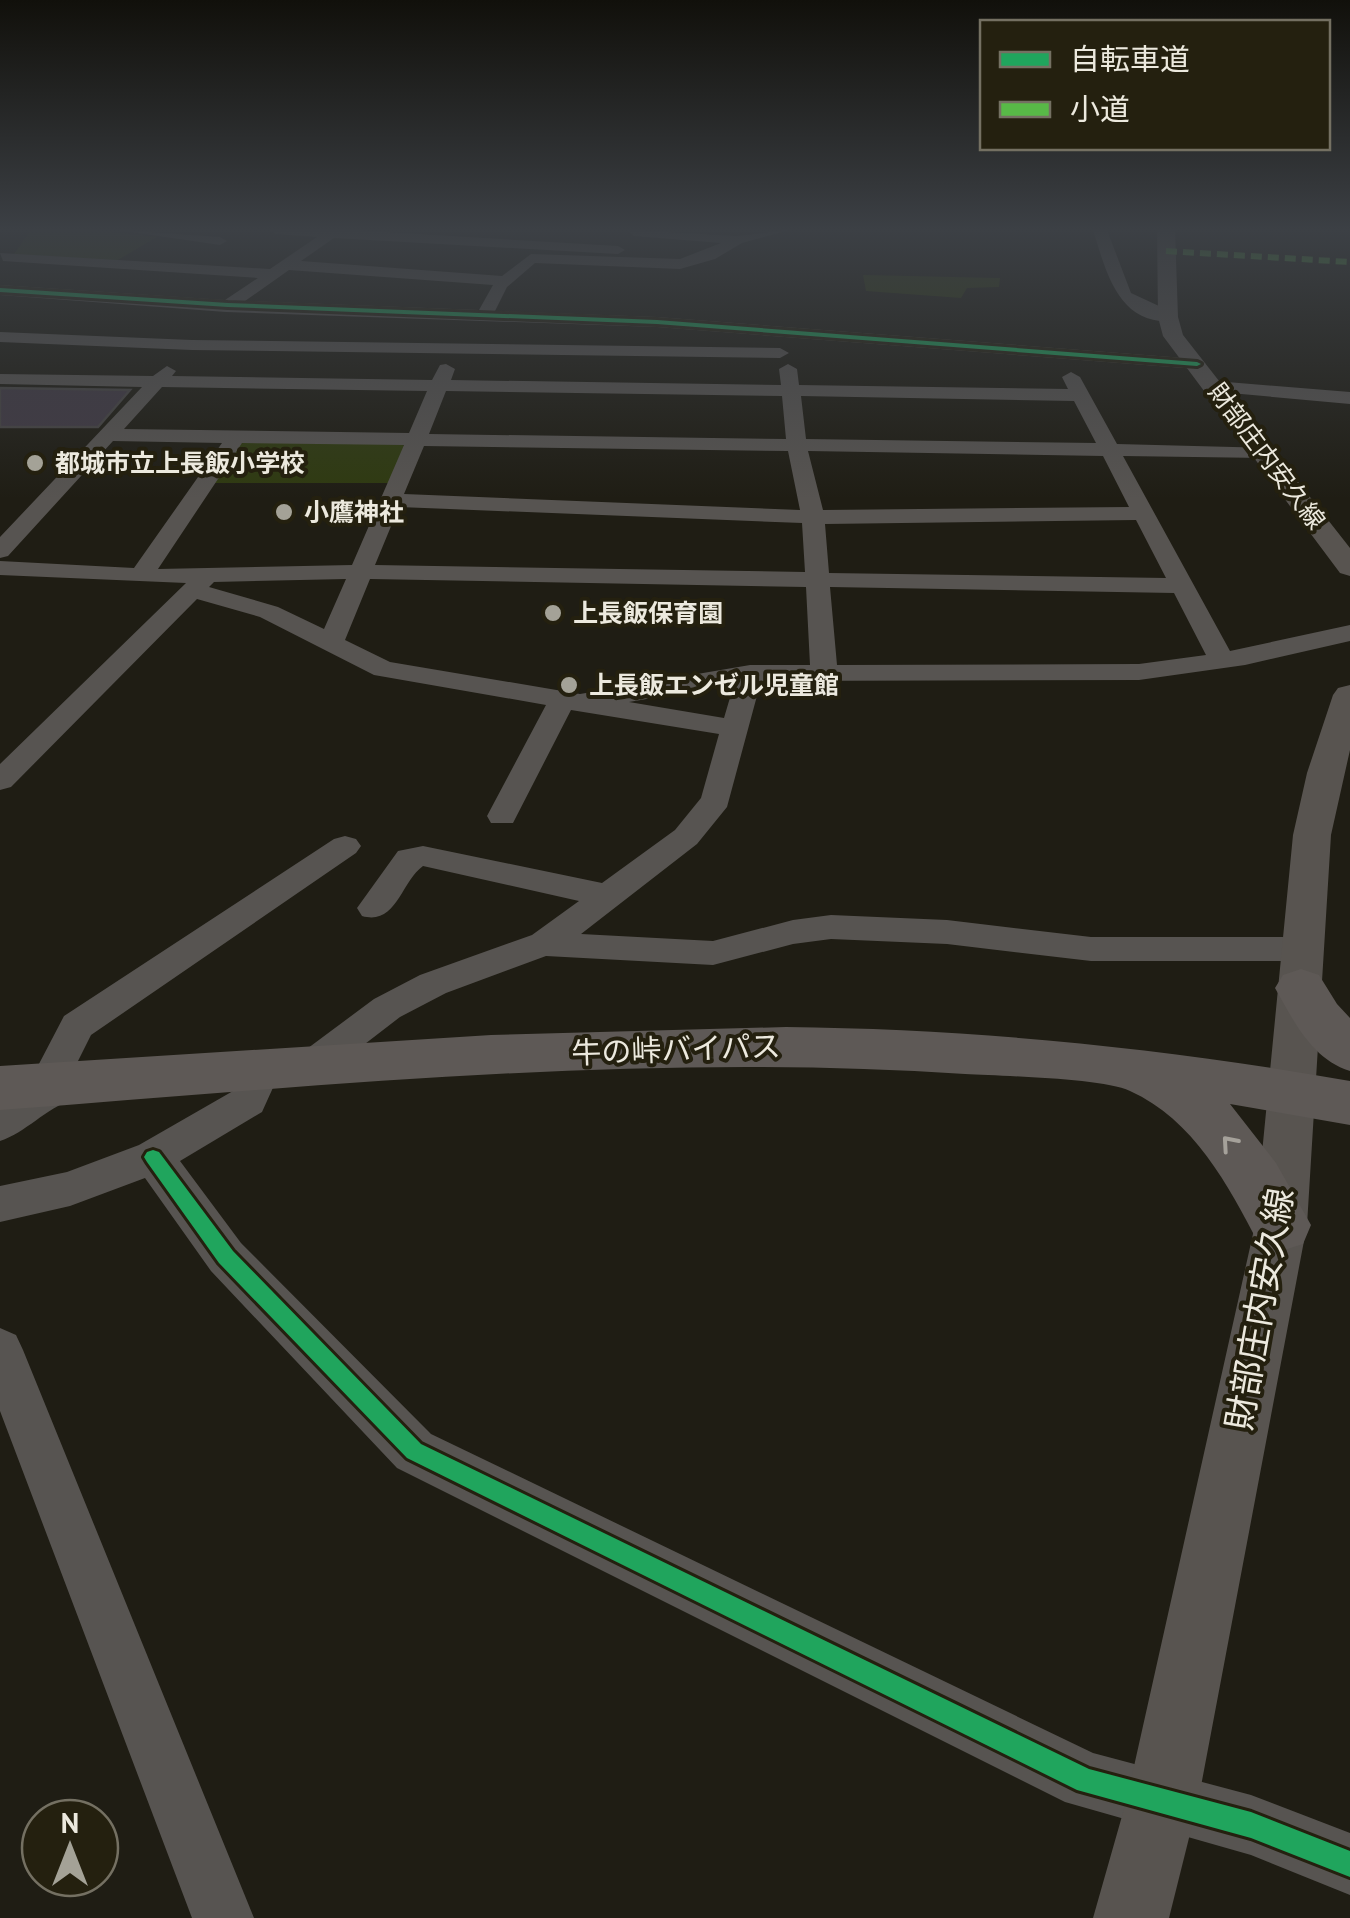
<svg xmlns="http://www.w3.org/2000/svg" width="1350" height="1918" viewBox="0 0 1350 1918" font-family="'PT Sans','Noto Sans JP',sans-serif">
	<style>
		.green { fill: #2f3a10 }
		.building { fill: #413a44; stroke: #474544; stroke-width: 2.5 }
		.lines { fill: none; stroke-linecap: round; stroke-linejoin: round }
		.minor { fill: #575451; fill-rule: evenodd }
		.major { fill: #585450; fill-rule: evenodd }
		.highway { fill: #5e5956; fill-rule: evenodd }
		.quiet { stroke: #58b947; stroke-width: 6; stroke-dasharray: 11 6; stroke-linecap: butt }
		.cycleway-casing { stroke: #24200f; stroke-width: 6 }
		.cycleway { fill: #20a55d; fill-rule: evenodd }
		.oneway { stroke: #a5a19a }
		.poi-dot { fill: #a4a297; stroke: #24200f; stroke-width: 4 }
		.labels { text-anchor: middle; stroke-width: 8; stroke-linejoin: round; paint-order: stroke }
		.far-street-label { font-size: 25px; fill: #ece9de; stroke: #24200f }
		.far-poi-label { font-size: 25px; font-weight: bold; fill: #ece9de; stroke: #24200f; text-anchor: start }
		.street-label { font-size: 30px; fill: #ece9de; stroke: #24200f }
		.near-street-label { font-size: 35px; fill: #ece9de; stroke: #24200f }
	</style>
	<rect width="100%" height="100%" fill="#1f1d14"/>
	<path class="green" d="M 31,230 L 91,230 L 157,237 L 116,261 L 14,254 Z
		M 863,275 L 1000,278 L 999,287 L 967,288 L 961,298 L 866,291 Z
		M 246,442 L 400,444 L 405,446 L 389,483 L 211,483 L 236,445 Z"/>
	<path class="building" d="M 0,388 L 130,390 L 98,427 L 0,427 Z"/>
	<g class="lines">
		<path class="minor" d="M 118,230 L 220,237 L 227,241 L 220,245 Z
			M 269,230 L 351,230 L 618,246 L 625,250 L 618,254 L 334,238 L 301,261 L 502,276 L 531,254 L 680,259 L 721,243 L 634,236 L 628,230 L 737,236 L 789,230 L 742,243 L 715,259 L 680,269 L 535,263 L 507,287 L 495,311 L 657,317 L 1197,359 L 1206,364 L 1197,369 L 657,327 L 226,312 L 0,295 L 0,285 L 225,300 L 258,278 L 3,261 L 0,253 L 270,269 L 317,237 L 276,234 ZM 289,270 L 493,285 L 479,310 L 245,301 Z
			M 1093,230 L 1107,230 L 1131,293 L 1174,313 L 1174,321 C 1118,326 1106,271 1093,230 Z
			M 0,332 L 192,340 L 780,348 L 789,353 L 780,358 L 192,350 L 0,342 Z
			M 446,364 L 455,369 L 451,380 L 781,385 L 779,369 L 788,364 L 797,369 L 799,385 L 1068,389 L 1062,377 L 1071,372 L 1080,377 L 1117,444 L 1272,448 L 1272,456 L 1265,458 L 1123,456 L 1230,651 L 1350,625 L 1350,641 L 1245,665 L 1139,680 L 761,681 L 727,807 L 697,844 L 581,934 L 713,941 L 793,920 L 831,915 L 947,920 L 1091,937 L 1304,937 L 1316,940 L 1321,949 L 1316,958 L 1304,961 L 1091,961 L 947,944 L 831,939 L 793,944 L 713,965 L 546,956 L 446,993 L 400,1017 L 322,1077 L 309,1082 L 296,1077 L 290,1067 L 296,1057 L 374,999 L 420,975 L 532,935 L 579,901 L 423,866 C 401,882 396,926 362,916 L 357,908 L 398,851 L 423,846 L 602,883 L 675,830 L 701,798 L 719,734 L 571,710 L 513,823 L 491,823 L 487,816 L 546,705 L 374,675 L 260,617 L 197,599 L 11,787 L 0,790 L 0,764 L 186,583 L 0,575 L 0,561 L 134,568 L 222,443 L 113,441 L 8,556 L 0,558 L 0,537 L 142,387 L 0,384 L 0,374 L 153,376 L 167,366 L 176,371 L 172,376 L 432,380 L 440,365 ZM 162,387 L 427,391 L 409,433 L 124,429 ZM 446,391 L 782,396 L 786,439 L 429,434 ZM 801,396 L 1074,401 L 1096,443 L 806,439 ZM 242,443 L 404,445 L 352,565 L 158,569 ZM 424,446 L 788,451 L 800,510 L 404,494 ZM 808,451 L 1103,456 L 1129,507 L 823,510 ZM 399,507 L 802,523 L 805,572 L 375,565 ZM 1136,520 L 1166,578 L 829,573 L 825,524 ZM 346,579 L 324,629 L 278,607 L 209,587 L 214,582 ZM 370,579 L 806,587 L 810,665 L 750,665 L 580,694 L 390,662 L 345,640 ZM 830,587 L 1174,593 L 1206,655 L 1139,664 L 837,665 ZM 734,684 L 724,718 L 629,702 Z
			M 1215,381 L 1350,392 L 1350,404 L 1208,391 L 1208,383 Z
			M 345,836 L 356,839 L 361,846 L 356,853 L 91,1035 L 71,1075 L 80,1087 L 75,1098 C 43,1110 27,1132 0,1141 L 0,1102 L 29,1083 L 64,1016 L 334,839 Z
			M 262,1055 L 276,1060 L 281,1070 L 262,1112 L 180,1161 L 241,1243 L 431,1434 L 1093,1753 L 1251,1795 L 1350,1833 L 1350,1895 L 1251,1855 L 1065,1802 L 397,1468 L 211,1271 L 145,1178 L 70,1206 L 0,1222 L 0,1186 L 67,1172 L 139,1145 L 233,1091 L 248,1060 Z
			M 0,1328 L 16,1335 L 23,1350 L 254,1918 L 192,1918 L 0,1411 Z"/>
		<path class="major" d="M 1157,230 L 1175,230 L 1178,317 L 1183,335 L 1350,548 L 1350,576 L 1340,573 L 1163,336 L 1158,317 Z
			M 1350,685 L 1350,750 L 1331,835 L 1307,1225 L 1198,1802 L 1169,1918 L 1093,1918 L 1126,1802 L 1255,1225 L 1293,835 L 1307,773 L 1333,695 L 1338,688 Z"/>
		<path class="highway" d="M 1301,969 L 1319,975 L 1337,1004 L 1350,1018 L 1350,1071 C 1312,1059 1294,1022 1275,988 L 1283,975 Z
			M 786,1027 C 976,1029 1163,1048 1350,1081 L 1350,1125 L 1230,1104 L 1276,1163 L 1311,1225 L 1303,1244 L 1281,1251 L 1259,1244 C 1228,1185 1194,1120 1130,1091 C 1102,1078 1002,1076 965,1074 C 644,1052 320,1086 0,1110 L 0,1066 L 491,1035 Z"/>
		<path class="quiet" d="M 1166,251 L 1350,262"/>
		<defs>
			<path id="cycleway" d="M 0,288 L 228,303 L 657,320 L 1197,362 L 1201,364 L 1197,366 L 657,324 L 228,307 L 0,292 Z
				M 153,1150 L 159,1152 L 233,1251 L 421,1444 L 1089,1769 L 1251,1812 L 1350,1851 L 1350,1877 L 1251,1838 L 1077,1790 L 407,1458 L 219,1263 L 147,1162 L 144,1157 L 147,1152 Z"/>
		</defs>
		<use href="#cycleway" class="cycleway-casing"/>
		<use href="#cycleway" class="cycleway"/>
	</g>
	<defs><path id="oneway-chevron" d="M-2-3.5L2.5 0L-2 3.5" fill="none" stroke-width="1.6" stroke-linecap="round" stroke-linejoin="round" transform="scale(2.5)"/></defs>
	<use class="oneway" href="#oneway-chevron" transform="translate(1229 1143) rotate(-131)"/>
	<linearGradient id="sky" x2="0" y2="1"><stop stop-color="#11100b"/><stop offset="0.46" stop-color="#3c4045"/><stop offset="1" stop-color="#3c4045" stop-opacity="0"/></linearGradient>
	<rect width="1350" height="499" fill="url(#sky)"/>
	<g class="poi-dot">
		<circle cx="35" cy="463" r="10"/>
		<circle cx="284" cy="512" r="10"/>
		<circle cx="553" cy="613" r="10"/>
		<circle cx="569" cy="685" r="10"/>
	</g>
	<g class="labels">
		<g class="far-street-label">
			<text transform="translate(1267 456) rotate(53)" y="9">財部庄内安久線</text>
		</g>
		<g class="far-poi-label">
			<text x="55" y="472">都城市立上長飯小学校</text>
			<text x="304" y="521">小鷹神社</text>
			<text x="573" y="622">上長飯保育園</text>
			<text x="589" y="694">上長飯エンゼル児童館</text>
		</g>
		<g class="street-label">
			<text transform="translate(676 1050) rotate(-2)" y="10">牛の峠バイパス</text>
		</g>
		<g class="near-street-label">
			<text transform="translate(1260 1309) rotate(-80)" y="12">財部庄内安久線</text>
		</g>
	</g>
	<rect x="980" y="20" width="350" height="130" fill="#24200f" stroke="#747062" stroke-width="2.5"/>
	<rect x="1000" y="52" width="50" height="15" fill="#20a55d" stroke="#747062" stroke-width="2.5"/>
	<text x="1070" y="70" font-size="30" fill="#ece9de">自転車道</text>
	<rect x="1000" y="102" width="50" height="15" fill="#58b947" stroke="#747062" stroke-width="2.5"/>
	<text x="1070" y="120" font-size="30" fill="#ece9de">小道</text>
	<g transform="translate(70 1848)"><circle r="48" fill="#24200f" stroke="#747062" stroke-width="2.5"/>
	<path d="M0-8L18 38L0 25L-18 38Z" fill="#a4a297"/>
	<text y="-15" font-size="28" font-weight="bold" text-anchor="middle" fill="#ece9de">N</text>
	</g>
</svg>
